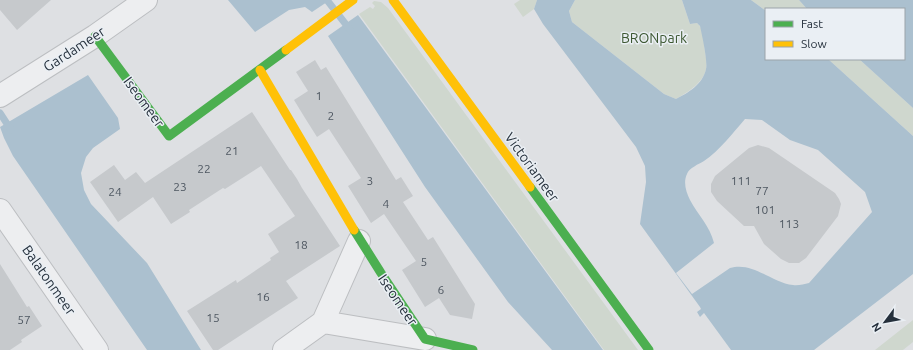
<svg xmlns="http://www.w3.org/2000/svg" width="913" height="350" viewBox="0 0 913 350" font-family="Ubuntu,sans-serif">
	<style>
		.green { fill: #cfd7ce }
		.water { fill: #abc0cf; fill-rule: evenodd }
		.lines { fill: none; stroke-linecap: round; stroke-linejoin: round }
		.stream { stroke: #abc0cf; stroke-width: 7 }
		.building { fill: #c6c9cc }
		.street-casing { stroke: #bcbec1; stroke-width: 24 }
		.street { stroke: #edeef0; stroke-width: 22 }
		.fast { stroke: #4caf50; stroke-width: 9 }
		.slow { stroke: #ffc107; stroke-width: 9 }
		.labels { text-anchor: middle; stroke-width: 3; stroke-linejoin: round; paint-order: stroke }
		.number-label { font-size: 12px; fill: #4e5761 }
		.park-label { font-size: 14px; fill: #3d5832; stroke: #eaeff4 }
		.street-label { font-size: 14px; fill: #25303c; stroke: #eaeff4 }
	</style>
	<rect width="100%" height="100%" fill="#dee0e3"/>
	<path class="green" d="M 520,0 L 537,0 L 534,9 L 523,17 L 514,4 Z
		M 575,0 L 682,0 L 690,24 L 697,23 C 703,28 703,36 704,43 C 704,51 708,61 706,69 C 704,82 687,93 676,99 L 664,94 L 572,22 L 569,11 Z
		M 751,0 L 799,0 L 807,9 L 766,9 L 766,11 Z
		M 374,1 L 381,2 L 388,8 L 638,350 L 604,350 L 359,14 L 370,7 L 373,9 L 375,6 L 372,3 Z
		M 828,59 L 859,59 L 913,108 L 913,136 Z
		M 913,320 L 913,342 L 903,350 L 875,350 Z"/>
	<path class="water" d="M 228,0 L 330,0 L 312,12 L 305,7 L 289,10 L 255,32 Z
		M 537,0 L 575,0 L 569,11 L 572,22 L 664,94 L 676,99 C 688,93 703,84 706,69 C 708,62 702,35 700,26 L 697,23 L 690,24 L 682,0 L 751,0 L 766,11 L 766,59 L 828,59 L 913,136 L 913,274 L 814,350 L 731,350 L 704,313 L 700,317 L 697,312 L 701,309 L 700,307 L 640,224 L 646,182 L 645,166 L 636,147 L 543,24 L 534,9 ZM 745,119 L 762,120 L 790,140 L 818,150 L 865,192 L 872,212 L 809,283 C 804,284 798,286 793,285 C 772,283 753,261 730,268 L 692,294 L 676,273 L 714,243 C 710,226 698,215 690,200 C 686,192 683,182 687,174 C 689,168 699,164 704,161 C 720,150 732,134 745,119 Z
		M 799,0 L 913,0 L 913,108 L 859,59 L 904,59 L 904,9 L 807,9 Z
		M 358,15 L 603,350 L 552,350 L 508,302 L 425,187 L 328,36 Z
		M 88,75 L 118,118 L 120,129 L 93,148 L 86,157 L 81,173 L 84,190 L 91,204 L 147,263 L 201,350 L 147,350 L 13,156 L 4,138 L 0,127 Z"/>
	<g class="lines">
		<path class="stream" d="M 327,0 L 351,31
			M 0,113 L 11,130"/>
	</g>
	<path class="building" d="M 0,0 L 51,0 L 17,30 L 0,10 Z
		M 315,60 L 321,70 L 326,67 L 396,180 L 401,177 L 413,196 L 403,202 L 428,240 L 433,237 L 475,304 L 472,319 L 450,315 L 439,298 L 425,307 L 402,270 L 416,261 L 384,214 L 371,223 L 348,186 L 361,178 L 329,129 L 317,137 L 305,118 L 294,100 L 308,91 L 296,72 Z
		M 252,112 L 290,170 L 291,170 L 297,179 L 302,188 L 340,246 L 286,281 L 298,298 L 218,350 L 213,350 L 187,311 L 236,280 L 237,283 L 271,260 L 270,258 L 279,252 L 268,234 L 295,216 L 261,166 L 225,189 L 223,188 L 189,210 L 190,212 L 171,224 L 153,197 L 118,222 L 90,182 L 114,165 L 125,180 L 136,172 L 145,183 Z
		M 758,145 L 769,148 L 835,193 L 839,199 L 841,204 L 838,216 L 806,258 L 799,263 L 789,263 L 781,259 L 764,244 L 754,226 L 744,226 L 717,201 L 711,192 L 711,184 L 715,176 L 749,148 Z
		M 0,264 L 27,307 L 29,306 L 42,326 L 21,340 L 22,342 L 10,350 L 0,350 Z"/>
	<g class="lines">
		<defs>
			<path id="street" d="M 0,96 L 95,36 L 146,0
				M 0,210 L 97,350
				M 359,241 L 323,322 L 425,339
				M 284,350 L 323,322"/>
		</defs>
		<use href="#street" class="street-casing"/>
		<use href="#street" class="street"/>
		<path class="fast" d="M 95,36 L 169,136 L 286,50
			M 530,187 L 649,350
			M 354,230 L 381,273 L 425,339 L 473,350"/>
		<path class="slow" d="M 393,0 L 530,187
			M 286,50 L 353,0
			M 260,70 L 354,230"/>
	</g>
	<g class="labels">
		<g class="number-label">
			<text x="319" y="100">1</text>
			<text x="331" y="120">2</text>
			<text x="232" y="155">21</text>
			<text x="204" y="173">22</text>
			<text x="370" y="185">3</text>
			<text x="741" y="185">111</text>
			<text x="180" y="191">23</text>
			<text x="762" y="195">77</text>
			<text x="115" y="196">24</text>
			<text x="386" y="208">4</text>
			<text x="765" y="214">101</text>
			<text x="789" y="228">113</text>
			<text x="301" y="249">18</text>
			<text x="424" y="266">5</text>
			<text x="441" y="294">6</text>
			<text x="263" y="301">16</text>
			<text x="213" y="322">15</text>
			<text x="24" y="324">57</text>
		</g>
		<g class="park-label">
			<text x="654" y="43">BRONpark</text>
		</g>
		<g class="street-label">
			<text transform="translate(74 49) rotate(-33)" y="5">Gardameer</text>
			<text transform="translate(144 102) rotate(54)" y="5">Iseomeer</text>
			<text transform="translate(532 167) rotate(54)" y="5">Victoriameer</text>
			<text transform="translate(49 280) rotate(55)" y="5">Balatonmeer</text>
			<text transform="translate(398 300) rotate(56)" y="5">Iseomeer</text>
		</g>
	</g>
	<rect x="765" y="8" width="140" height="52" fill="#eaeff4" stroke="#9ba3aa"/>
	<rect x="773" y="21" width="20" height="6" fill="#4caf50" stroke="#9ba3aa"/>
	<text x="801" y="28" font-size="12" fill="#25303c">Fast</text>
	<rect x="773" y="41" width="20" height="6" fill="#ffc107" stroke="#9ba3aa"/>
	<text x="801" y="48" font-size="12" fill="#25303c">Slow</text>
	<g transform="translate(885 322) rotate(238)" stroke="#eaeff4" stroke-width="3" paint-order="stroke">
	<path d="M0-3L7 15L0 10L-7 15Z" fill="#25303c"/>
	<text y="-6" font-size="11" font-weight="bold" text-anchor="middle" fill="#25303c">N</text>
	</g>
</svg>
